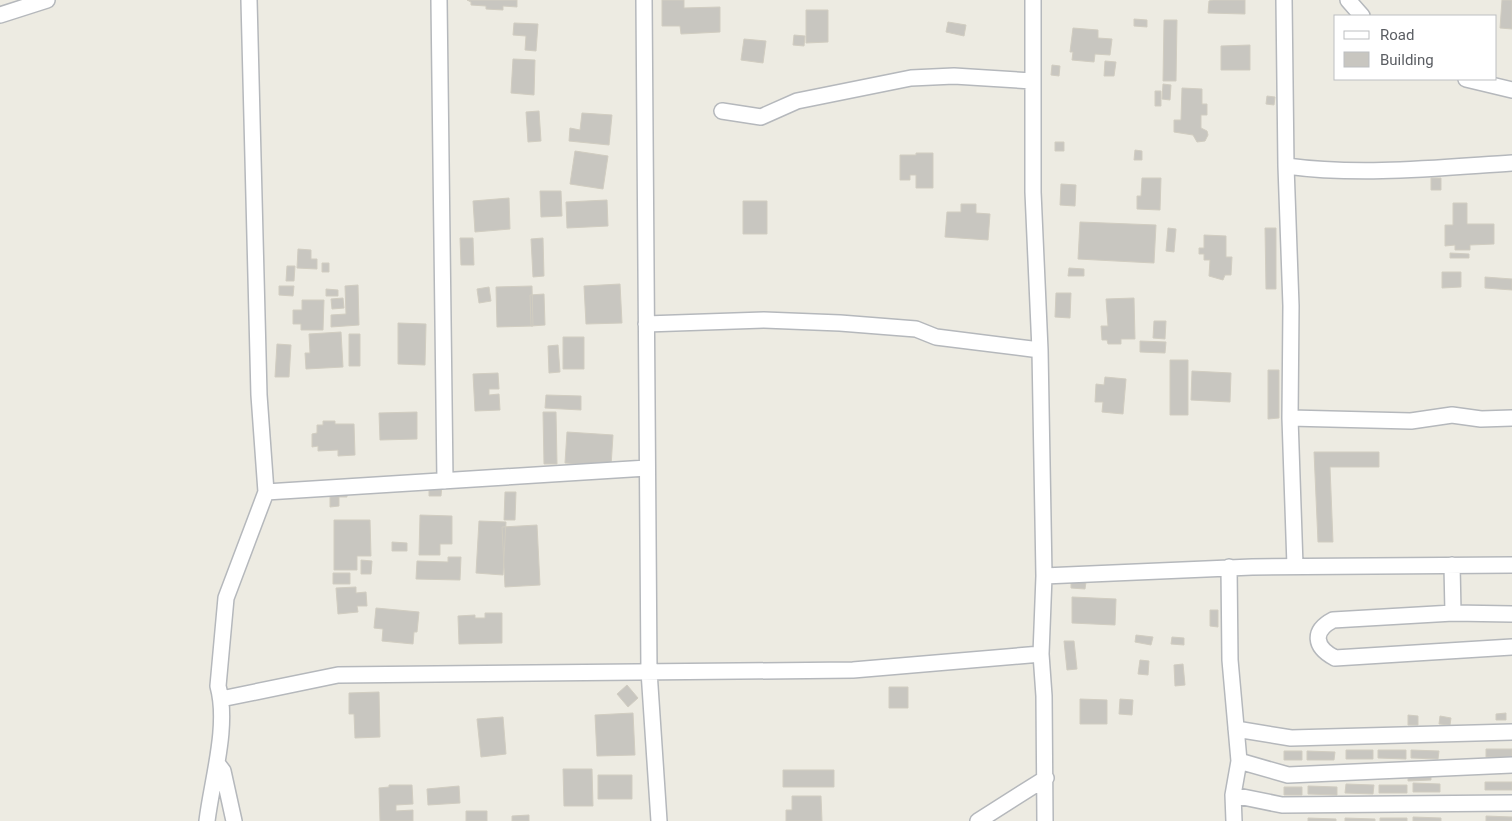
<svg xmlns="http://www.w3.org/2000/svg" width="1512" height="821" viewBox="0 0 1512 821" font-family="Roboto,sans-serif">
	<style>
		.building { fill: #c8c6c0; stroke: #d1cdc1 }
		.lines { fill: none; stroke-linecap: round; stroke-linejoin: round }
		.minor-casing { stroke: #b5b8bc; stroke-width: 18 }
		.minor { stroke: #fff; stroke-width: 15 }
	</style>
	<rect width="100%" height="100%" fill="#edebe2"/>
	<path class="building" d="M 467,0 L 517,0 L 517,7 L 503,6 L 503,10 L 486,9 L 486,6 L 471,5 L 471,2 Z
		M 662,0 L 684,0 L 684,8 L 720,7 L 720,32 L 681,34 L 680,26 L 662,26 Z
		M 1213,0 L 1245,0 L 1245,14 L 1208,13 L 1209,1 Z
		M 1502,0 L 1512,0 L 1512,29 L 1500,28 Z
		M 806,10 L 828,10 L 828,42 L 806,43 Z
		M 1134,19 L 1147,20 L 1147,27 L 1134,26 Z
		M 1164,20 L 1177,20 L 1176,81 L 1163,81 Z
		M 948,22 L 966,25 L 964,36 L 946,32 Z
		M 514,23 L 538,24 L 536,51 L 525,50 L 526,36 L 513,35 Z
		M 1073,28 L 1098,30 L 1098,38 L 1112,39 L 1110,55 L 1095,54 L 1094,62 L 1072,60 L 1073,52 L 1070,52 Z
		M 794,35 L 805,36 L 804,46 L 793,45 Z
		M 744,39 L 766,41 L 763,63 L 741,60 Z
		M 1250,45 L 1250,70 L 1221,70 L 1221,46 Z
		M 513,59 L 535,60 L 534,95 L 511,93 Z
		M 1105,61 L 1116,62 L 1114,76 L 1104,76 Z
		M 1052,65 L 1060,66 L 1059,76 L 1051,75 Z
		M 1163,84 L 1171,85 L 1170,100 L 1162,99 Z
		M 1182,88 L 1202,89 L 1202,104 L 1207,104 L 1207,115 L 1201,115 L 1201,128 L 1207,131 L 1208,135 L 1205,141 L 1197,142 L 1193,135 L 1174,132 L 1174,120 L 1181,120 Z
		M 1155,91 L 1161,91 L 1161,106 L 1155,106 Z
		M 1267,96 L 1275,97 L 1274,105 L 1266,104 Z
		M 539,111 L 541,141 L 528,142 L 526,112 Z
		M 582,113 L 612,115 L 609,145 L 569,141 L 570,128 L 580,130 Z
		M 1055,142 L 1064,142 L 1064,151 L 1055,151 Z
		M 1135,150 L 1142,151 L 1142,160 L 1134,160 Z
		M 575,151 L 608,156 L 603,189 L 570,184 Z
		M 916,153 L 933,153 L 933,188 L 916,188 L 916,175 L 910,175 L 910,180 L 900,180 L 900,155 L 916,155 Z
		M 1142,178 L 1161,178 L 1160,210 L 1137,209 L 1137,196 L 1141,196 Z
		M 1431,178 L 1441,178 L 1441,190 L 1431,190 Z
		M 1061,184 L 1076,185 L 1075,206 L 1060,205 Z
		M 540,191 L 561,191 L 562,216 L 541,217 Z
		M 509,198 L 510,229 L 475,232 L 473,201 Z
		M 607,200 L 608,226 L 567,228 L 566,202 Z
		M 743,201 L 767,201 L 767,234 L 743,234 Z
		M 1453,203 L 1467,203 L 1467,224 L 1494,224 L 1494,244 L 1470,245 L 1470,250 L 1455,250 L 1455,245 L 1445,246 L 1445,225 L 1453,225 Z
		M 961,204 L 976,204 L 976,213 L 990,214 L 988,240 L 945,237 L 947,212 L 961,212 Z
		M 1080,222 L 1156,225 L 1154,263 L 1078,259 Z
		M 1168,228 L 1176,229 L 1174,252 L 1166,251 Z
		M 1265,228 L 1276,228 L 1276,289 L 1266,289 Z
		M 1204,235 L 1226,236 L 1226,257 L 1232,257 L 1231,275 L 1225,275 L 1223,280 L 1209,276 L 1210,260 L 1204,260 L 1204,254 L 1199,254 L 1199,248 L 1204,248 Z
		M 460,238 L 473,238 L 474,265 L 461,265 Z
		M 543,238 L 544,276 L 533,277 L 531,239 Z
		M 298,249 L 311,250 L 311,259 L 317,259 L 317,269 L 297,268 Z
		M 1450,253 L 1469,254 L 1469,258 L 1450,258 Z
		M 322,263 L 329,263 L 329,272 L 322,272 Z
		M 287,266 L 295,266 L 294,281 L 286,281 Z
		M 1069,268 L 1084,269 L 1084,276 L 1068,276 Z
		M 1442,272 L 1461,272 L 1461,287 L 1442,288 Z
		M 1485,277 L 1512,279 L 1512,290 L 1485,288 Z
		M 620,284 L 622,323 L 586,324 L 584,286 Z
		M 358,285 L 359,325 L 331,327 L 331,315 L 346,314 L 345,286 Z
		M 279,286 L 294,286 L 293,296 L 279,295 Z
		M 532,286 L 533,326 L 497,327 L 496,287 Z
		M 489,287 L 491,301 L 479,303 L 477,289 Z
		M 326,289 L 338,290 L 338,296 L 326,296 Z
		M 1056,293 L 1071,293 L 1070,318 L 1055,317 Z
		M 544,294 L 545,325 L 531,326 L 530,295 Z
		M 343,298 L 344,308 L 332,309 L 331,299 Z
		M 1134,298 L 1135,339 L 1121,339 L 1121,344 L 1108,344 L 1107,340 L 1102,340 L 1101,326 L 1108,326 L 1106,299 Z
		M 302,300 L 324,300 L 323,330 L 301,330 L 301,324 L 293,324 L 293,310 L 302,310 Z
		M 1154,321 L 1166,321 L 1165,339 L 1153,338 Z
		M 398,323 L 426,324 L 425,365 L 398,364 Z
		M 341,332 L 343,367 L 306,369 L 305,353 L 310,353 L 309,334 Z
		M 349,334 L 360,334 L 360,366 L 349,366 Z
		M 563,337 L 584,337 L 584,369 L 563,369 Z
		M 1140,341 L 1166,342 L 1165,353 L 1140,352 Z
		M 277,344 L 291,345 L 289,377 L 275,377 Z
		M 558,345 L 560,372 L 549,373 L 548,346 Z
		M 1170,360 L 1188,360 L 1188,415 L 1170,415 Z
		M 1268,370 L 1279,370 L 1279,418 L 1268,419 Z
		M 1192,371 L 1231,373 L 1230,402 L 1191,400 Z
		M 498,373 L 499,389 L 489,389 L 489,395 L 499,394 L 500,410 L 475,411 L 473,374 Z
		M 1105,377 L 1126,379 L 1123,414 L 1102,412 L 1103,402 L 1095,402 L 1096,384 L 1104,385 Z
		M 546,395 L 581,396 L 581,410 L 545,408 Z
		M 417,412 L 417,439 L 380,440 L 379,413 Z
		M 543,412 L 556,412 L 557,464 L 544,464 Z
		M 323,421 L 335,421 L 335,424 L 354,424 L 355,455 L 338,456 L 338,450 L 318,451 L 318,446 L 312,447 L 312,434 L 317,433 L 317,425 L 323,425 Z
		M 567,432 L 613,435 L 611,466 L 565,463 Z
		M 1314,452 L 1379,452 L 1379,467 L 1330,467 L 1333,542 L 1318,542 Z
		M 429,484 L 442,485 L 441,496 L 429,496 Z
		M 330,488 L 347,488 L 347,497 L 339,497 L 339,506 L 330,507 Z
		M 505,492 L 516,492 L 515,520 L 504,520 Z
		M 420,515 L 452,516 L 452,544 L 440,544 L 440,555 L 419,555 Z
		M 334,520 L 370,520 L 371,556 L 357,556 L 357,570 L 334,570 Z
		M 479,521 L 506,522 L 503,575 L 476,573 Z
		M 537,525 L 540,585 L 505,587 L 502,527 Z
		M 392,542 L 407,543 L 407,551 L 392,551 Z
		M 448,557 L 461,557 L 460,580 L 416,579 L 417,561 L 448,562 Z
		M 361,560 L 372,561 L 371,574 L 361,574 Z
		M 333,573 L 350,573 L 350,584 L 333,584 Z
		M 1071,581 L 1086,582 L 1085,589 L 1071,588 Z
		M 356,587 L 356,593 L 366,592 L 367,606 L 357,606 L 358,612 L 338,614 L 336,588 Z
		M 1072,597 L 1116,599 L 1115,625 L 1072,623 Z
		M 376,608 L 419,612 L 417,632 L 414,632 L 413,644 L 382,641 L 383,629 L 374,628 Z
		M 1210,610 L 1218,610 L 1218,627 L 1210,626 Z
		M 485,613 L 502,613 L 502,643 L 459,644 L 458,616 L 475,615 L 475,618 L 485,618 Z
		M 1136,635 L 1153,637 L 1151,645 L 1135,642 Z
		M 1172,637 L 1184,638 L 1184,645 L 1171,644 Z
		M 1064,641 L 1074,641 L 1077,669 L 1067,670 Z
		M 1140,660 L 1149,661 L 1148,675 L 1138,674 Z
		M 1183,664 L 1185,685 L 1175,686 L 1174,665 Z
		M 627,685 L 638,698 L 628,707 L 617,694 Z
		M 889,687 L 908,687 L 908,708 L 889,708 Z
		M 379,692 L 380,737 L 355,738 L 354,714 L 349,714 L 349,693 Z
		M 1080,699 L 1107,700 L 1107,724 L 1080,724 Z
		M 1120,699 L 1133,700 L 1132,715 L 1119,714 Z
		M 633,713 L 635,755 L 597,756 L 595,715 Z
		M 1506,713 L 1506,720 L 1496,720 L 1496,714 Z
		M 1408,715 L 1418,716 L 1418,725 L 1408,725 Z
		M 1440,716 L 1451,718 L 1450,725 L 1439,724 Z
		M 503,717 L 506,754 L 481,757 L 477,719 Z
		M 1486,749 L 1512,749 L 1512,757 L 1486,757 Z
		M 1346,750 L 1373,750 L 1373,759 L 1346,759 Z
		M 1378,750 L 1406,750 L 1406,759 L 1378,758 Z
		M 1411,750 L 1439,751 L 1438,759 L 1411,758 Z
		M 1284,751 L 1302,751 L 1302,760 L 1284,760 Z
		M 1307,751 L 1335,752 L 1334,760 L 1307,760 Z
		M 563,769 L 592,769 L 593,806 L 564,806 Z
		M 783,770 L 834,770 L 834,787 L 783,787 Z
		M 1408,773 L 1431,773 L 1431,780 L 1408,781 Z
		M 598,775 L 632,775 L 632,799 L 598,799 Z
		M 1485,782 L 1512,782 L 1512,790 L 1485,790 Z
		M 1413,783 L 1440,784 L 1440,792 L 1413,792 Z
		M 1346,784 L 1374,785 L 1373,794 L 1345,793 Z
		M 389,785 L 412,785 L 413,804 L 396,805 L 396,811 L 413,810 L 413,821 L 380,821 L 379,788 L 389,787 Z
		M 1379,785 L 1407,785 L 1407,793 L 1379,793 Z
		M 459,786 L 460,803 L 428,805 L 427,789 Z
		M 1308,786 L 1337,787 L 1337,795 L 1308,794 Z
		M 1284,787 L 1302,787 L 1302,795 L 1284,795 Z
		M 792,796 L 821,796 L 822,821 L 786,821 L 786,810 L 792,810 Z
		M 466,811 L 487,811 L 487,821 L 466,821 Z
		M 529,815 L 529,821 L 512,821 L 512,816 Z
		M 1486,816 L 1512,817 L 1512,821 L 1486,821 Z
		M 1413,817 L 1441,818 L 1441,821 L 1413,821 Z
		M 1308,818 L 1336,819 L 1336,821 L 1308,821 Z
		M 1345,818 L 1375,819 L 1375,821 L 1345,821 Z
		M 1380,818 L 1407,818 L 1407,821 L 1380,821 Z"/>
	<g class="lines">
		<defs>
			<path id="minor" d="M 439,0 L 445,481
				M 644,0 L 649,671 L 659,821
				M 1033,0 L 1033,192 L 1040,350 L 1044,576 L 1041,654 L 1044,696 L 1045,821
				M 1284,0 L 1286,166 L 1291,306 L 1290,418 L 1295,566
				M 1348,0 L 1362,16
				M 0,15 L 47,0
				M 1466,79 L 1512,90
				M 722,111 L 761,117 L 797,101 L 911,78 L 954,76 L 1032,81
				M 1286,166 C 1361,176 1436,168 1512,163
				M 646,324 L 764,320 L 840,323 L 916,329 L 936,337 L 1040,350
				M 1290,418 L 1411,421 L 1452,415 L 1481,419 L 1512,418
				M 266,492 L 647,468
				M 1452,565 L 1453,613
				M 1229,567 L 1230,660 L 1239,761 L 1233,795 L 1234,821
				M 1044,576 L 1252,567 L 1512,565
				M 1512,614 L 1453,613 L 1333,620 C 1312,631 1314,647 1335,658 L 1512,647
				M 221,699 L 338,675 L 853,670 L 1041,654
				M 1236,729 L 1291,738 L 1512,732
				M 1239,761 L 1288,775 L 1512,765
				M 217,763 L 223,771 L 234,821
				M 1233,795 L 1282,805 L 1512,803
				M 207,821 C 212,780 229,726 218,686 L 226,598 L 266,492 L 259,395 L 249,0
				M 978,821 L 1046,778"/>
		</defs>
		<use href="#minor" class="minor-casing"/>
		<use href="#minor" class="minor"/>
	</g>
	<rect x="1334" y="15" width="162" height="65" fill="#ffffff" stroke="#bdbfc1"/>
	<rect x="1344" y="31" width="25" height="8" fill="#ffffff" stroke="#bdbfc1"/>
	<text x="1380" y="40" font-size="15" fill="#5b5e63">Road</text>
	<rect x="1344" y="52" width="25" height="15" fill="#c8c6c0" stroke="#bdbfc1"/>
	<text x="1380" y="65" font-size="15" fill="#5b5e63">Building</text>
</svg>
